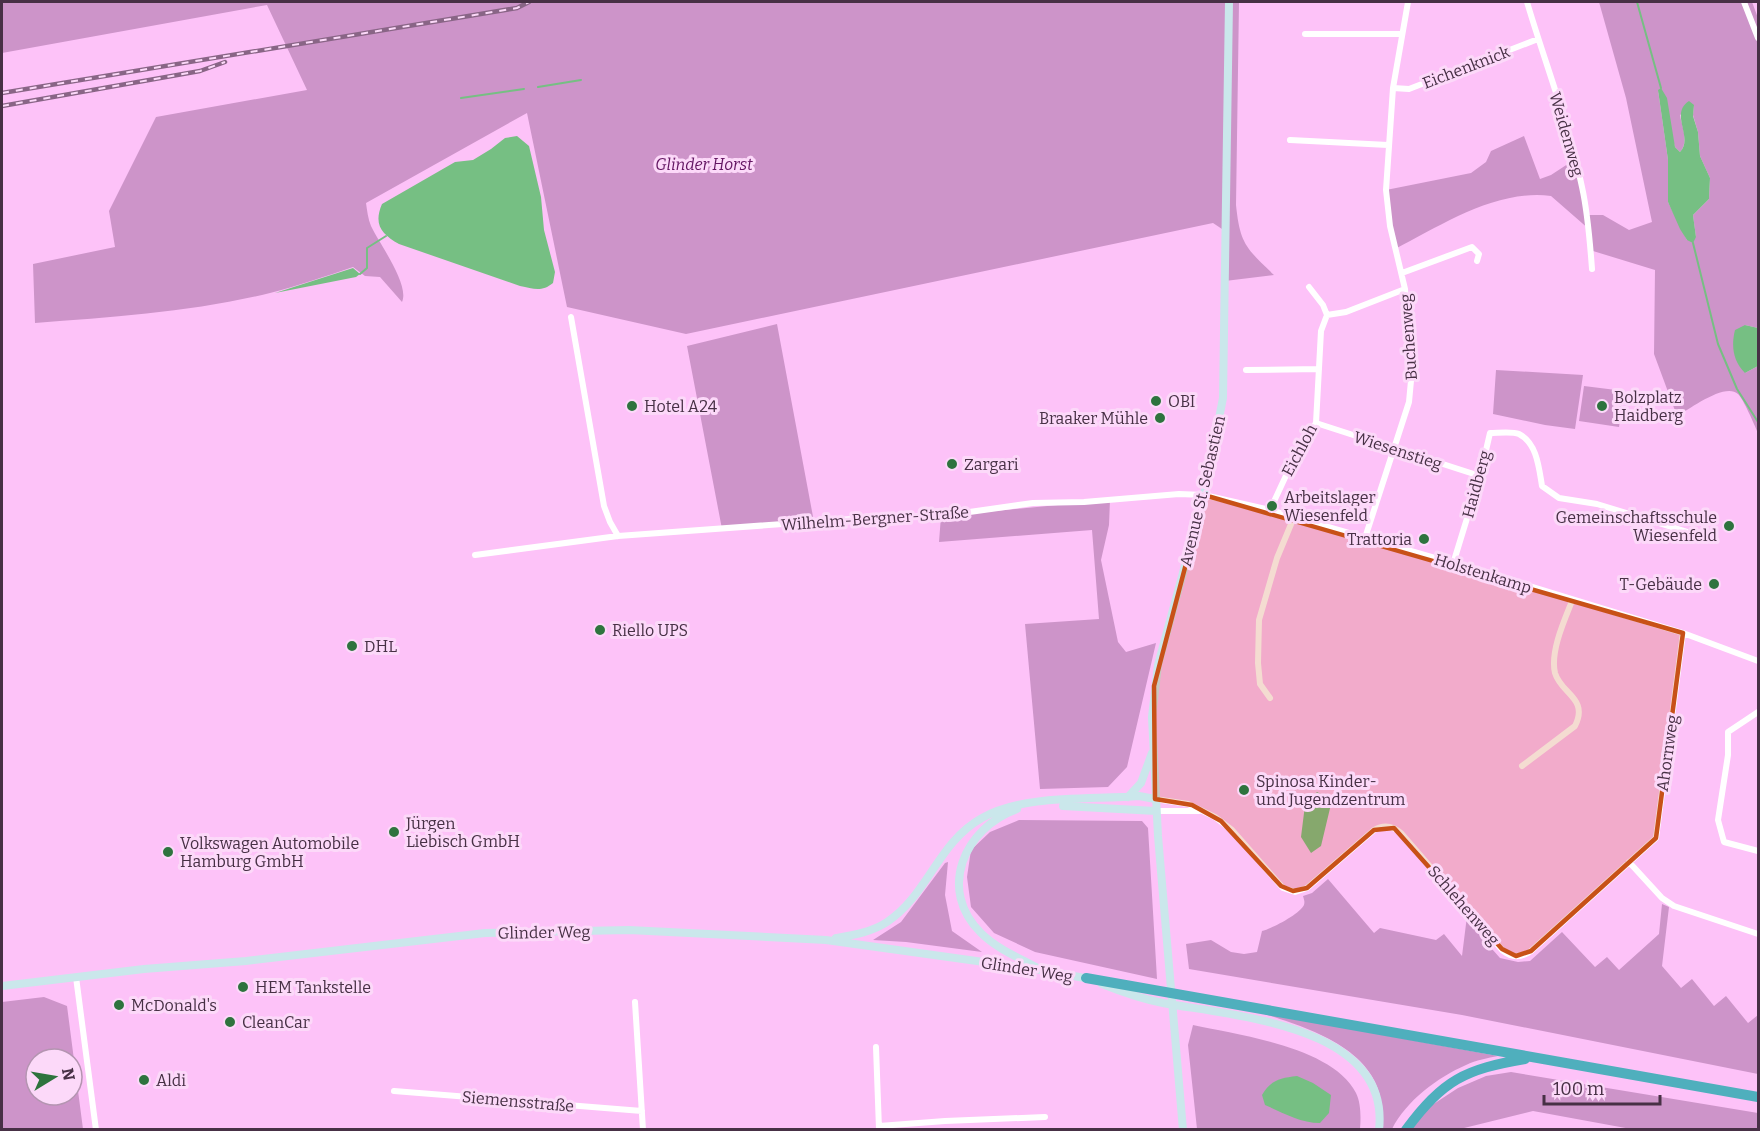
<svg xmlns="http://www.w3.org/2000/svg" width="1760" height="1131" viewBox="0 0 1760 1131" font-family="Bitter,serif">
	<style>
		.green { fill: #cd94c9; fill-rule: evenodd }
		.water { fill: #76bf83 }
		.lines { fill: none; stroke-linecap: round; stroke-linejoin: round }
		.stream { stroke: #76bf83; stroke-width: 2 }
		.street { stroke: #fff; stroke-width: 6 }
		.secondary { stroke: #cae7eb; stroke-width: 8 }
		.highway { stroke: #4fafbd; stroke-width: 10 }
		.rail-casing { stroke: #896586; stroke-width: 4.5 }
		.rail { stroke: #fcd9f9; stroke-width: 2; stroke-dasharray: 7; stroke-linecap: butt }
		.marked { fill: #c85117; fill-opacity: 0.2; stroke: #c85117; stroke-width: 4.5; stroke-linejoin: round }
		.poi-dot { fill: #2e733e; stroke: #fcd9f9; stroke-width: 2 }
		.labels { text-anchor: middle; stroke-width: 6; stroke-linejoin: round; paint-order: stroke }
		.street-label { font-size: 16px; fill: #473045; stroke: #fcd9f9 }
		.park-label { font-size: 16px; font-style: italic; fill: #631562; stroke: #fcd9f9 }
		.poi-label { font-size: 16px; fill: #473045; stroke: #fcd9f9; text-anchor: start }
	</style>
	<rect width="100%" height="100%" fill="#fdc2f8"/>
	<path class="green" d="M 2,2 L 1239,2 L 1236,205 C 1240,244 1246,248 1274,275 L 1225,281 L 1225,231 L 1213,223 L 686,334 L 567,307 L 527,113 L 366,203 C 367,210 368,219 371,226 C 379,243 410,285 402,302 L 380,277 L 365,276 L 353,267 C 326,276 298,286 270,293 C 194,312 114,317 35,323 L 33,264 L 115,247 L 109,211 L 156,117 L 307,90 L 267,5 L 2,53 Z
		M 1599,2 L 1752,2 L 1758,18 L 1758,328 L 1745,325 L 1745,373 L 1758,366 L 1758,433 C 1754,424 1744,400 1738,394 C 1725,382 1690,409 1677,416 L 1654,354 L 1655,270 L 1593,251 L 1590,230 L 1551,196 C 1496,189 1442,225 1395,249 L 1386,190 L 1471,173 L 1486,162 L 1491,151 L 1524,136 L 1540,179 L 1551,175 L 1577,158 L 1589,215 L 1603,215 L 1629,230 L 1652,222 L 1626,98 ZM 1658,90 L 1675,147 L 1680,152 C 1689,142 1682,127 1680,115 L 1694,105 L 1693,115 L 1698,132 L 1700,156 L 1710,178 L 1709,199 L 1693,215 L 1696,237 L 1687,240 L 1668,202 L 1668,160 Z
		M 777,324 L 814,522 L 722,529 L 687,346 Z
		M 1496,370 L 1583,375 L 1575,429 L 1545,425 L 1493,414 Z
		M 1584,386 L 1624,391 L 1619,427 L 1579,421 Z
		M 1110,500 L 1109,525 L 1101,560 L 1118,642 L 1126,652 L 1156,643 L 1127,767 L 1108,787 L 1040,789 L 1025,624 L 1099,619 L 1092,530 L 939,542 L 941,516 Z
		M 1019,820 L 1142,821 L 1148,828 L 1157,979 L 1035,952 L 994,933 L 971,907 L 967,877 L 971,850 L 990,832 Z
		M 948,862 L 945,895 L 952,931 L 982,952 L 906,942 L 873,940 L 901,922 L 945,863 Z
		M 1328,879 L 1374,933 L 1380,928 L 1436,940 L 1444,934 L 1462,956 L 1467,916 L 1478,929 L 1477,932 L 1500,958 L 1518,962 L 1530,961 L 1562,932 L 1595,967 L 1607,957 L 1619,970 L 1659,934 L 1662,904 L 1669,907 L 1662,966 L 1681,988 L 1692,979 L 1714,1006 L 1726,996 L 1748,1023 L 1758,1015 L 1758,1074 L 1462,1015 L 1189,969 L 1186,944 L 1211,940 L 1231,952 L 1244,954 L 1257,952 L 1262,931 C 1271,929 1300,914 1304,905 C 1305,901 1304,900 1303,896 L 1312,893 Z
		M 44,997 L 67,1006 L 83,1129 L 2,1129 L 2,1002 ZM 36,1059 L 72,1059 L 72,1095 L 36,1095 Z
		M 1258,1012 L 1498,1056 C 1488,1058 1476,1060 1466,1065 C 1438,1077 1406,1101 1392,1129 L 1381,1129 C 1393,1054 1316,1030 1258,1012 Z
		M 1193,1025 C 1239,1035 1333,1047 1356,1093 C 1361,1103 1361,1118 1360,1129 L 1197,1129 L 1188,1045 Z
		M 1511,1072 L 1758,1113 L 1758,1130 L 1631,1129 L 1533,1111 L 1460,1129 L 1412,1130 L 1426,1109 L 1458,1088 L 1486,1076 Z"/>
	<path class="water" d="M 1661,88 L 1667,98 L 1675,147 L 1680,152 C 1694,137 1669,114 1689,101 L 1694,105 L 1693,116 L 1698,132 L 1700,156 L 1710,178 L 1709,199 L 1693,215 L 1696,237 L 1693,243 L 1687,240 L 1680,229 L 1668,202 L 1668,160 L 1658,90 Z
		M 517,136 L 529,146 L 541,197 L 544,230 L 555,272 L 553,283 C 542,292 534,289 520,286 L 399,244 C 382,234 373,225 382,204 L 455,162 L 473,160 L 491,149 L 505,138 Z
		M 353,268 L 360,274 L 356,277 L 275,293 Z
		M 1745,325 L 1758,328 L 1758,366 L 1745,373 C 1733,361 1731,346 1735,330 Z
		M 1317,792 L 1332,800 L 1321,846 L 1311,853 L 1301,837 L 1305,805 Z
		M 1297,1076 L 1313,1083 L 1331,1095 L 1329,1113 L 1320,1123 C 1300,1123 1282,1112 1265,1105 L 1262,1095 C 1271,1080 1280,1078 1297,1076 Z"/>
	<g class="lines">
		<path class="stream" d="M 1637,2 L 1661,88
			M 538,87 L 581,80
			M 461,98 L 524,89
			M 1693,243 L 1718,344 L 1737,389 L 1758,422
			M 360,274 L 367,268 L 367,248 L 386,236"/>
		<path class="street" d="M 1527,2 C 1545,63 1569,124 1582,187 C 1588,214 1590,242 1592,269
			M 1744,2 L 1758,38
			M 1305,34 L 1402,34
			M 1393,88 L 1409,89 L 1538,39
			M 1290,140 L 1388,145
			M 1402,273 L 1472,247 L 1479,254 L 1477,261
			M 1309,287 L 1323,305 L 1327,315 L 1346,312 L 1405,289
			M 571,317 L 604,506 L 610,522 L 618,536
			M 1246,370 L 1319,369
			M 1316,423 L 1480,476
			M 1270,510 L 1296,454 L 1316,423 L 1321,331 L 1327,315
			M 1365,538 L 1409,402 L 1412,370 L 1405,289 L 1390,226 L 1386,190 L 1393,88 L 1408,2
			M 475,555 L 618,536 L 893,516 L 941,516 L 1033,503 L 1084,502 L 1179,494 L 1204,495 L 1270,510 L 1483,572 L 1683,633 L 1758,661
			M 1453,564 L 1480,476 L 1490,433 C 1498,433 1512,431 1519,434 C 1537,443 1539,468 1542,486 L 1559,498 L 1597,504 L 1691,533
			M 1270,698 L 1260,684 L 1258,663 L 1259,620 L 1277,558 L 1294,517
			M 1758,712 L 1728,732 L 1728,755 L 1718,820 L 1724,842 L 1758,851
			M 1522,766 L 1575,726 C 1589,698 1561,694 1555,673 C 1550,652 1564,621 1572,601
			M 1155,799 L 1188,804 L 1215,817 L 1232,830 L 1283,888 L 1295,892 L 1307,888 L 1374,830 C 1384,824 1393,826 1401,833 L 1503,951 C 1512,958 1521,958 1531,951 L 1656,838 L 1683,633
			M 1156,811 L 1199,811
			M 1629,862 L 1662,898 L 1674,906 L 1758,934
			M 76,977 L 96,1130
			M 635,1002 L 643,1130
			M 876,1047 L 879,1129
			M 394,1091 L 642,1111
			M 879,1126 L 945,1121 L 1045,1117"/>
		<path class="secondary" d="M 1128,797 L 1141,783 L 1152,753
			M 1063,806 L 1156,811
			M 1017,809 C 964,828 937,890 981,933 C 996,948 1017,957 1036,967
			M 836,938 C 853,935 872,932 887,922 C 928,895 938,842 982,818 C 1024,794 1090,800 1139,796 L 1155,799
			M 1102,984 C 1122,992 1142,999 1163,1003 C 1233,1016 1391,1025 1379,1130
			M 2,986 L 144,969 L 246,961 L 485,933 L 629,930 L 826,940 L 1041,970 L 1090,979
			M 1183,1130 L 1158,836 L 1152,717 L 1158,665 L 1204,495 L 1223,398 L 1229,2"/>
		<path class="highway" d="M 1086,978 L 1758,1097
			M 1406,1130 C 1442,1080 1466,1069 1525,1059"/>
		<defs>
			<path id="rail" d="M 2,93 L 517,8 L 529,2
				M 2,106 L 200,71 L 225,62"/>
		</defs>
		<use href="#rail" class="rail-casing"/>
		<use href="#rail" class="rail"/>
	</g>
	<path class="marked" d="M 1204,495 L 1683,633 L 1656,838 L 1531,951 L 1516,956 L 1502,949 L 1394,828 L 1374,830 L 1307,888 L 1293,891 L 1281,886 L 1221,821 L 1192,805 L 1155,799 L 1154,686 Z"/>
	<g class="poi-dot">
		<circle cx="1156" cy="401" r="6"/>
		<circle cx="632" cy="406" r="6"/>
		<circle cx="1602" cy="406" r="6"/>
		<circle cx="1160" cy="418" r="6"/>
		<circle cx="952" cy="464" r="6"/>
		<circle cx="1272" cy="506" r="6"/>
		<circle cx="1729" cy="526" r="6"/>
		<circle cx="1424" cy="539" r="6"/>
		<circle cx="1714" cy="584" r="6"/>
		<circle cx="600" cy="630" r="6"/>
		<circle cx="352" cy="646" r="6"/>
		<circle cx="1244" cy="790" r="6"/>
		<circle cx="394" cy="832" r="6"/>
		<circle cx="168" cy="852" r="6"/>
		<circle cx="243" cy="987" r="6"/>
		<circle cx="119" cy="1005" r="6"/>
		<circle cx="230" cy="1022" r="6"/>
		<circle cx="144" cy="1080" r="6"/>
	</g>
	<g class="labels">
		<g class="street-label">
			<text transform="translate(1466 67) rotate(-21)" y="6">Eichenknick</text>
			<text transform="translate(1567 134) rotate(74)" y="6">Weidenweg</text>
			<text transform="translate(1408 337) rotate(-94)" y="6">Buchenweg</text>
			<text transform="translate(1299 450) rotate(-62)" y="6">Eichloh</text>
			<text transform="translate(1398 450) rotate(18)" y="6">Wiesenstieg</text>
			<text transform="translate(1476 484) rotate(-75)" y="6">Haidberg</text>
			<text transform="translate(1202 491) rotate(-77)" y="6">Avenue St. Sebastien</text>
			<text transform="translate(875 518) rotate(-4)" y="6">Wilhelm-Bergner-Straße</text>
			<text transform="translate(1483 573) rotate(17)" y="6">Holstenkamp</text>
			<text transform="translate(1667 753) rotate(-82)" y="6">Ahornweg</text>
			<text transform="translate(1464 905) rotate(49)" y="6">Schlehenweg</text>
			<text transform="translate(544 932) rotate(-1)" y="6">Glinder Weg</text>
			<text transform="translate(1027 969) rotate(9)" y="6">Glinder Weg</text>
			<text transform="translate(518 1101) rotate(5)" y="6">Siemensstraße</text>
		</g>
		<g class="park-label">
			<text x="704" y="170">Glinder Horst</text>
		</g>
		<g class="poi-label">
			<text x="1614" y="403">Bolzplatz<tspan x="1614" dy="18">Haidberg</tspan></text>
			<text x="1168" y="407">OBI</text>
			<text x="644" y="412">Hotel A24</text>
			<text x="1148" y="424" text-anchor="end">Braaker Mühle</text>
			<text x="964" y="470">Zargari</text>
			<text x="1284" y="503">Arbeitslager<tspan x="1284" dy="18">Wiesenfeld</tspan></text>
			<text x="1717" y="523" text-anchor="end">Gemeinschaftsschule<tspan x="1717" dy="18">Wiesenfeld</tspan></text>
			<text x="1412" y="545" text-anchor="end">Trattoria</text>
			<text x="1702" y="590" text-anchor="end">T-Gebäude</text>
			<text x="612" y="636">Riello UPS</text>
			<text x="364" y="652">DHL</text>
			<text x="1256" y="787">Spinosa Kinder-<tspan x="1256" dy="18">und Jugendzentrum</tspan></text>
			<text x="406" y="829">Jürgen<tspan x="406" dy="18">Liebisch GmbH</tspan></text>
			<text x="180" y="849">Volkswagen Automobile<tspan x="180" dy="18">Hamburg GmbH</tspan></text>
			<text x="255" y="993">HEM Tankstelle</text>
			<text x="131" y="1011">McDonald's</text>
			<text x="242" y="1028">CleanCar</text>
			<text x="156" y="1086">Aldi</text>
		</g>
	</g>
	<rect width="1760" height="1131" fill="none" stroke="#473045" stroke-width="6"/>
	<g transform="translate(54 1077) rotate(79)"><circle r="28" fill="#fcd9f9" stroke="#b495b1" stroke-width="1.5"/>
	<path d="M0-4.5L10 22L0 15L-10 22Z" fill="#2e733e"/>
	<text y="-9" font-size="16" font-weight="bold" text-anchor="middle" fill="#473045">N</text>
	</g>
	<path d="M1544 1095v9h116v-9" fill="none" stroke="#473045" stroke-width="3"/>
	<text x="1553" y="1095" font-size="18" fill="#473045" stroke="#fcd9f9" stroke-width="4.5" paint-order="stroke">100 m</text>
</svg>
